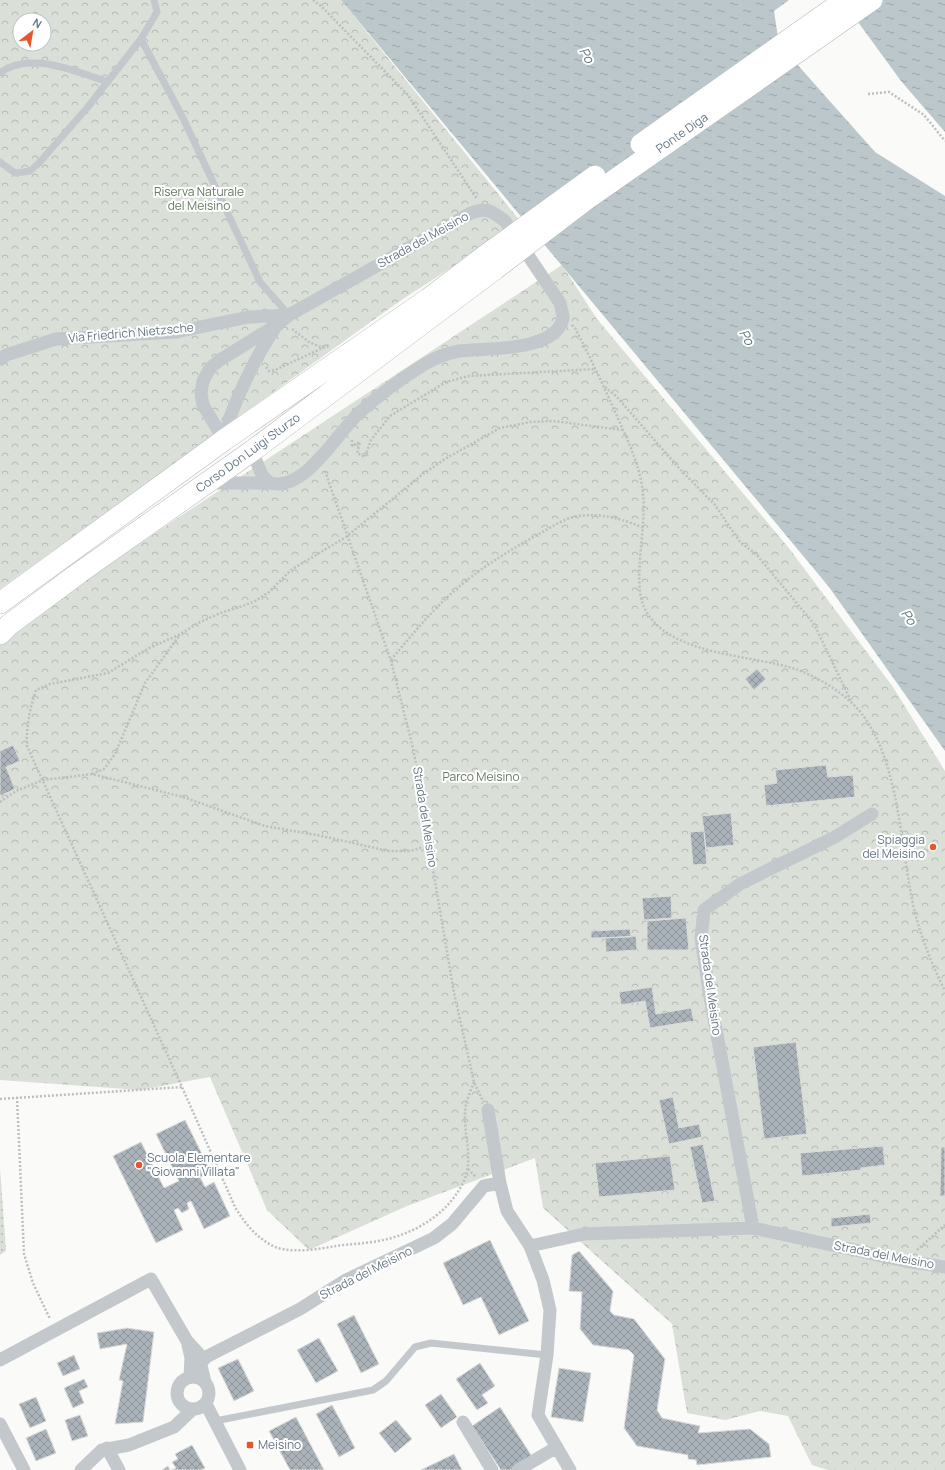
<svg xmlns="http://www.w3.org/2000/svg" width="945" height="1470" viewBox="0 0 945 1470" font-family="Manrope,sans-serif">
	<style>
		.forest { fill: url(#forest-crowns); fill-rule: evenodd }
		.garden { fill: url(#garden-dots) }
		.water { fill: url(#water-ripples) }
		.building { fill: url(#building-cross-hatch); stroke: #dcdcda }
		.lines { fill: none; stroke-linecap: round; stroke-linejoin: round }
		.primary-casing { stroke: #b5babe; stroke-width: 22 }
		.path { stroke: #bbbfc2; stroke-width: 2.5; stroke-dasharray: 2 2; stroke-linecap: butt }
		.service { stroke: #c3c8cc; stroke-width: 7 }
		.minor { stroke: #c3c8cc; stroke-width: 13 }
		.primary { stroke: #fff; stroke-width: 21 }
		.primary-bridge-casing { stroke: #b5babe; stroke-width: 22; stroke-linecap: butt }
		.path-bridge { stroke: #bbbfc2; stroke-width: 2.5; stroke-dasharray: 2 2; stroke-linecap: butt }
		.primary-bridge { stroke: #fff; stroke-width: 21 }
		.poi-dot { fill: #e4572e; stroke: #fff; stroke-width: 1.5 }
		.labels { text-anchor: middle; stroke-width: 4; stroke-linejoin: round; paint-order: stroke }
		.street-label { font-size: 12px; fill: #657683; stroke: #fff }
		.park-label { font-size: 12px; fill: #687a64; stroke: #fff }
		.poi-label { font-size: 12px; fill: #657683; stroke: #fff; text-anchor: start }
		.water-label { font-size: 13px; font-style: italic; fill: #60757c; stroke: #fff }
	</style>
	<defs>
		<pattern id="forest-crowns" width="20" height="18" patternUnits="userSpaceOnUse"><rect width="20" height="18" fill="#dadfd7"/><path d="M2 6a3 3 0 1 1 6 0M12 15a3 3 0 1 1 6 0" fill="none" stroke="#b4b9b4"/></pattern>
		<pattern id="garden-dots" width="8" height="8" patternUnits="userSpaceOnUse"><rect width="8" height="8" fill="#dadfd7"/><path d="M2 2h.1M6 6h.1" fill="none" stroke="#b4b9b4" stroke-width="1.8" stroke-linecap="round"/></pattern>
		<pattern id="water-ripples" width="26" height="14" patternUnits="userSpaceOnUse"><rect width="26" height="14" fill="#bbc7cb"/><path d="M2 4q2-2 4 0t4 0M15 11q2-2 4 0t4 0" fill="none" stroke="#9ca6aa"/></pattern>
		<pattern id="building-cross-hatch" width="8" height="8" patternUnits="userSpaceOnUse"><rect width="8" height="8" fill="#aab3b9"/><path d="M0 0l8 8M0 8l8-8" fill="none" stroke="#8e969c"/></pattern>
	</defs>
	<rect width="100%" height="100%" fill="#fafaf8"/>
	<path class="forest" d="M 0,0 L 341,0 L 521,222 L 397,303 L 0,589 ZM 20,20 L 44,20 L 44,44 L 20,44 Z
		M 562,265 L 597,319 L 788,547 L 893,687 L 945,771 L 945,1470 L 828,1470 L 812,1465 L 788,1416 L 760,1411 L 725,1420 L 687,1413 L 672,1324 L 543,1208 L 535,1158 L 407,1206 L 309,1250 L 267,1210 L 210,1077 L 140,1090 L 0,1080 L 0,645 L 17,627 L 176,519 Z"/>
	<path class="garden" d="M 0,1168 L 6,1251 L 0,1255 Z"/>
	<path class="water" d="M 341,0 L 789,0 L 774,11 L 779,44 L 875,152 L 945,196 L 945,751 L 829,587 Z
		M 842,0 L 945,0 L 945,132 L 901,81 Z"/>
	<path class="building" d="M 757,669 L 766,679 L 754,690 L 745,679 Z
		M 13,745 L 20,761 L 6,767 L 15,789 L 0,796 L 0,751 Z
		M 826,765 L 828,777 L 853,775 L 855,797 L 766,806 L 764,785 L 777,783 L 775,770 Z
		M 731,813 L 734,845 L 706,848 L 702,816 Z
		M 704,831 L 707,864 L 693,865 L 690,832 Z
		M 671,896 L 672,918 L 644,920 L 642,898 Z
		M 686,918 L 689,950 L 647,950 L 647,921 Z
		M 630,929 L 631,937 L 591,938 L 591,931 Z
		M 636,936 L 637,950 L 606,952 L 605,938 Z
		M 652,987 L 656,1014 L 691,1008 L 694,1021 L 650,1028 L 645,1001 L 621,1005 L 619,992 Z
		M 796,1042 L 807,1134 L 764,1139 L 753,1047 Z
		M 673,1097 L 679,1128 L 699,1124 L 702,1137 L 669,1144 L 659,1100 Z
		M 185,1120 L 211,1172 L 200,1177 L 205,1187 L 214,1182 L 230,1216 L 204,1229 L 191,1201 L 187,1203 L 189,1209 L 182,1213 L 178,1208 L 174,1210 L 183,1230 L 156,1243 L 113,1156 L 141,1142 L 164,1188 L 179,1181 L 156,1134 Z
		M 703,1144 L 715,1201 L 702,1203 L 690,1147 Z
		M 883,1146 L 885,1165 L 861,1168 L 861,1170 L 802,1176 L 800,1153 Z
		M 941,1147 L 945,1147 L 945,1196 L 940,1196 Z
		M 670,1156 L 675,1190 L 599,1197 L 595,1163 Z
		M 870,1214 L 871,1223 L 831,1227 L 831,1218 Z
		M 490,1240 L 529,1321 L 499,1335 L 481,1297 L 463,1305 L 443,1263 Z
		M 579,1251 L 613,1291 L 610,1311 L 614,1315 L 634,1319 L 665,1359 L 657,1410 L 662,1418 L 700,1426 L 698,1433 L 750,1429 L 769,1444 L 771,1457 L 697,1465 L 696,1460 L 688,1459 L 688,1455 L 637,1446 L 624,1428 L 634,1355 L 629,1350 L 593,1345 L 580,1329 L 582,1292 L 569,1291 L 572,1255 Z
		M 354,1315 L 379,1364 L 361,1373 L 337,1324 Z
		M 127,1328 L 154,1332 L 143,1422 L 115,1424 L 123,1381 L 119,1380 L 127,1344 L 100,1349 L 97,1333 Z
		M 319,1338 L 338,1371 L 316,1383 L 297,1350 Z
		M 74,1355 L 80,1369 L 63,1376 L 57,1363 Z
		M 238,1359 L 254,1391 L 234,1401 L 218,1368 Z
		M 480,1363 L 495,1386 L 482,1395 L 488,1403 L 477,1410 L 456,1379 Z
		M 559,1368 L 591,1373 L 583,1422 L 551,1417 Z
		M 84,1379 L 88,1387 L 79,1391 L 84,1403 L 73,1408 L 64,1388 Z
		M 441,1394 L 457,1417 L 441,1428 L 425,1405 Z
		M 36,1397 L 46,1421 L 30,1428 L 19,1404 Z
		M 332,1405 L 355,1448 L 339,1457 L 316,1414 Z
		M 500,1407 L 533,1458 L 514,1470 L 501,1470 L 472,1426 Z
		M 80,1415 L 88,1436 L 72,1441 L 65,1420 Z
		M 296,1417 L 324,1470 L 290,1470 L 269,1431 Z
		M 396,1420 L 412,1439 L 395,1453 L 379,1433 Z
		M 46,1429 L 56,1453 L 36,1461 L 26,1438 Z
		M 192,1445 L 205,1468 L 201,1470 L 172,1470 L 176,1468 L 172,1462 L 178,1459 L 175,1454 Z
		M 454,1454 L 462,1470 L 421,1470 Z
		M 168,1466 L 170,1470 L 162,1470 Z"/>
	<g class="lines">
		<defs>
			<path id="primary" d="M 0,603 L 224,440 L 428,299 L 486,255
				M 0,634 L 9,625 L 79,573 L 252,451 L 495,269"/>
		</defs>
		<use href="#primary" class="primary-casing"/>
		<path class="path" d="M 313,0 L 321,6 L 408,95 L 477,199
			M 868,94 L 889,92 L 924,115 L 945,141
			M 572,325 L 575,328 C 591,359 606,391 620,423 C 630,445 641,470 643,494 C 647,526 632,581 644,607 C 667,657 754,654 798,670 C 817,677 837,689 852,703 C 902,751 899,852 916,917 C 923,942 933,967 945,991
			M 292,329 L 309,342 L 323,348
			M 266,367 L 269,371 L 275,370 L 329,345
			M 605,387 L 617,397 L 677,466 L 715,505 L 740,542 L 756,554 L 814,624 L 851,701
			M 352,440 L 352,446 L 360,442 L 357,453 L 365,457 L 371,440 L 390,416 L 446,382 L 469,376 L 596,369
			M 325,471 L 391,661 L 412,744 L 424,803 L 429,846 L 454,993 L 474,1082 L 483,1101
			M 391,660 C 414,632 437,604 466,581 C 487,564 511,550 535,536 C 549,529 563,518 579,516 C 603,513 622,519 644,528
			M 92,774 L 104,769 L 115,754 L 145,683 L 179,636
			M 0,802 L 16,791 L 43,780 L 92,774 L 183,797 L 265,826 L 322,836 L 388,851 L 410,851 L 429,846
			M 474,1082 C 470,1092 465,1103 465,1114 C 464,1137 474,1161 463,1183 C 446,1217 409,1237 372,1242 C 360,1244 348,1244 336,1246 C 319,1249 295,1253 278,1248 C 259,1241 245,1224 235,1207 L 182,1087 L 27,746 C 26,726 30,708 36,690 L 50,684 L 108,673 L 149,648 L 179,635 L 198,623 L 223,612 L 243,606 L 255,601 L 269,592 L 291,570 L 346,537 L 423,474 L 445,459 L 500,428 L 530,422 L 553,421 L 623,430
			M 17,1097 L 24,1254 L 33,1283 L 50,1319
			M 0,1099 L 182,1087
			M 468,1169 L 476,1177
			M 917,1250 L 945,1225"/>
		<path class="service" d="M 154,0 L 157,12 L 141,39 L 183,118 L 260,282 L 289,315
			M 0,73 C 29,50 77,72 108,82
			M 0,162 L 15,173 L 30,171 L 39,163 L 87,108 L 141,39
			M 215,1421 L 373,1390 L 386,1381 L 415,1347 L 431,1343 L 547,1355"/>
		<path class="minor" d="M 0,359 L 6,355 L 56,339 L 176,332 L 249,317 L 289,315
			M 224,440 L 203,405 L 201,393 L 203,381 L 210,368 L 220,360 L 278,324 L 289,315 L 471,213 C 487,207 492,211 505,221 L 560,303 C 561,307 563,314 563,318 C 557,352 485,348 459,351 C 448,353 435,358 425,364 C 402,378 379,395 359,413 C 337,433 305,492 270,483
			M 224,440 C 229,410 257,354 275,328
			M 207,483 L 270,483 L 262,475 L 252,451
			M 488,1110 L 500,1183
			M 753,1228 L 710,997 L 701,938 L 704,910 L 740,884 L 835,837 L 872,814
			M 530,1246 L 584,1234 L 753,1228 L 905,1261 L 945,1267
			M 188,1345 L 191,1358 L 190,1376
			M 0,1360 L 151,1279 L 187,1341 L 198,1353 L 205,1382
			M 201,1363 L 206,1357 L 300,1309 L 346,1280 L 434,1238 L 452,1224 L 484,1186 L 500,1183 L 507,1211 L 530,1246 L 543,1280 L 550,1310 L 547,1355 L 538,1415 L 570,1470
			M177 1393a16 16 0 1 1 32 0a16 16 0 1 1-32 0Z
			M 206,1404 L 240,1470
			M 463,1422 L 492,1470
			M 0,1424 L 24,1470
			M 107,1448 L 119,1470
			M 81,1470 L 102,1450 L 129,1445 L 174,1427 L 193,1409
			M 518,1470 L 557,1447"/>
		<use href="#primary" class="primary"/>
		<defs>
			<path id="primary-bridge" d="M 641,144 L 845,0
				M 486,255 L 595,176
				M 495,269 L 587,199 L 872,0"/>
		</defs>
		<use href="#primary-bridge" class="primary-bridge-casing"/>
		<path class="path-bridge" d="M 604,164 L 626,149"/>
		<use href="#primary-bridge" class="primary-bridge"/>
	</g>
	<g class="poi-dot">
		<circle cx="933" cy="847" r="4"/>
		<circle cx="139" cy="1165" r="4"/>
		<rect x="246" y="1441" width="8" height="8" rx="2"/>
	</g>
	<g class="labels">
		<g class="street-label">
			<text transform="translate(682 133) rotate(-35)" y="4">Ponte Diga</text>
			<text transform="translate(423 240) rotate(-29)" y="4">Strada del Meisino</text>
			<text transform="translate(131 333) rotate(-5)" y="4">Via Friedrich Nietzsche</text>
			<text transform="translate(248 453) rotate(-36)" y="4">Corso Don Luigi Sturzo</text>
			<text transform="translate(425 817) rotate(81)" y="4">Strada del Meisino</text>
			<text transform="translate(710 985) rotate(82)" y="4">Strada del Meisino</text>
			<text transform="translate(884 1255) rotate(11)" y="4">Strada del Meisino</text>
			<text transform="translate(366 1273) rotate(-27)" y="4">Strada del Meisino</text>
		</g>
		<g class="park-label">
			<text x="199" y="196">Riserva Naturale<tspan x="199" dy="14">del Meisino</tspan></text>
			<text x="481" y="781">Parco Meisino</text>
		</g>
		<g class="poi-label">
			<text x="925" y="844" text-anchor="end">Spiaggia<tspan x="925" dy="14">del Meisino</tspan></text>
			<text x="147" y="1162">Scuola Elementare<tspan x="147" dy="14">"Giovanni Villata"</tspan></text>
			<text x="258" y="1449">Meisino</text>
		</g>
		<g class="water-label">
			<text transform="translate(587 55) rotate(60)" y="5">Po</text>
			<text transform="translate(747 337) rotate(60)" y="5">Po</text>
			<text transform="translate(909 617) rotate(56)" y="5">Po</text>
		</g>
	</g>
	<g transform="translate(32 32) rotate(31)"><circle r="19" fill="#ffffff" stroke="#c1c8cd"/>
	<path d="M0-3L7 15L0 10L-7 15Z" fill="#e4572e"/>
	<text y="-6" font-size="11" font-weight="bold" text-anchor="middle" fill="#657683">N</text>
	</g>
</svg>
